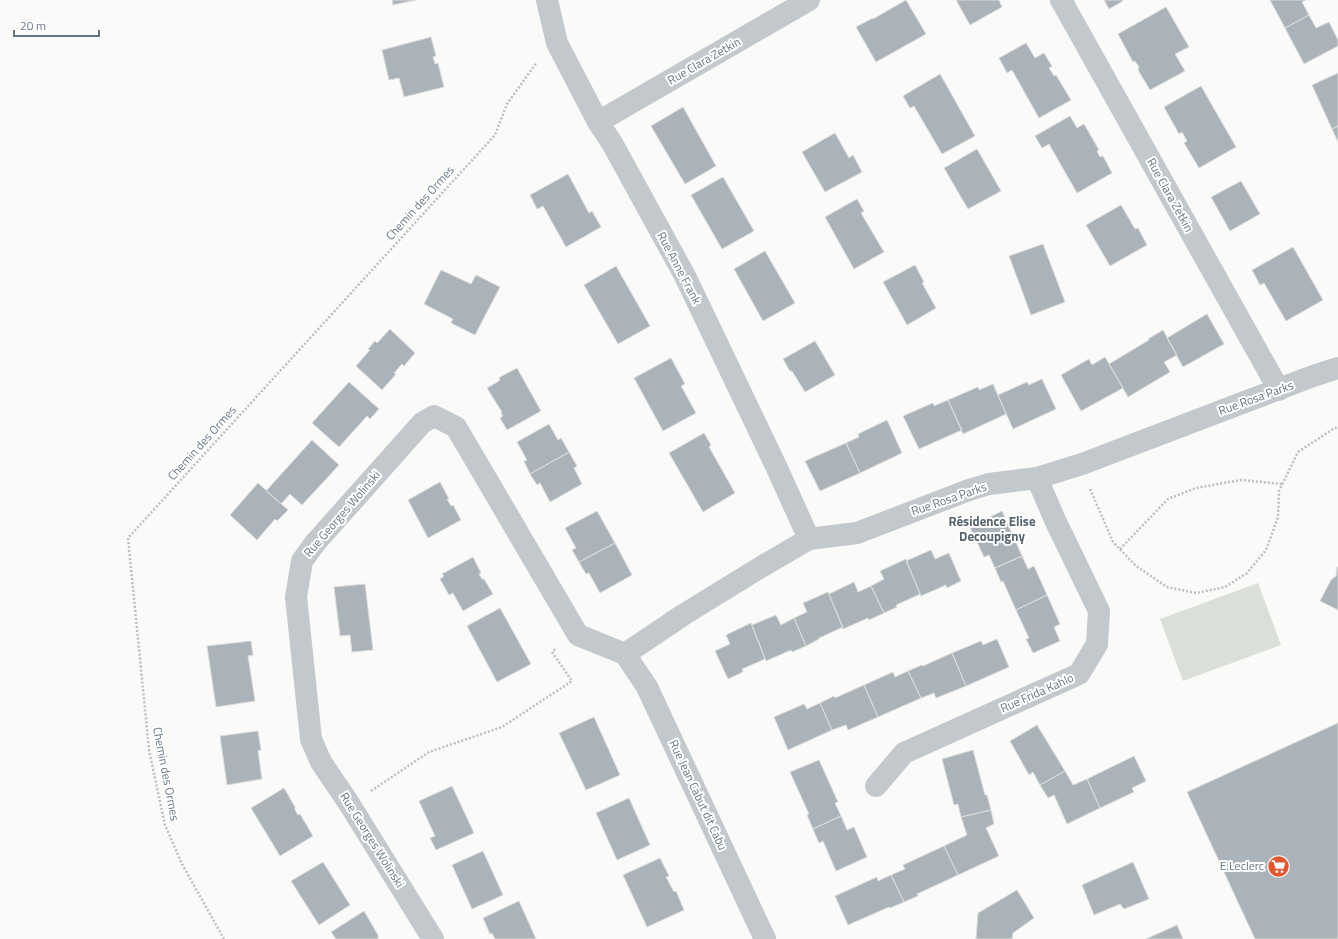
<svg xmlns="http://www.w3.org/2000/svg" width="1338" height="939" viewBox="0 0 1338 939" font-family="'Titillium Web',sans-serif">
	<style>
		.green { fill: #dadfd7 }
		.building { fill: #aab3b9; stroke: #dcdcda }
		.lines { fill: none; stroke-linecap: round; stroke-linejoin: round }
		.path { stroke: #bbbfc2; stroke-width: 2.5; stroke-dasharray: 2 2; stroke-linecap: butt }
		.minor { stroke: #c3c8cc; stroke-width: 22 }
		.labels { text-anchor: middle; stroke-width: 4; stroke-linejoin: round; paint-order: stroke }
		.street-label { font-size: 12px; fill: #657683; stroke: #fff }
		.poi-label { font-size: 12px; fill: #657683; stroke: #fff; text-anchor: end }
		.neighbourhood-label { font-size: 13px; font-weight: bold; fill: #57646e; stroke: #fff }
	</style>
	<rect width="100%" height="100%" fill="#fafaf8"/>
	<path class="green" d="M 1258,583 L 1281,645 L 1183,681 L 1160,619 Z"/>
	<path class="building" d="M 392,0 L 416,0 L 393,5 Z
		M 906,0 L 926,34 L 876,62 L 856,27 L 873,18 L 873,19 Z
		M 956,0 L 999,0 L 1002,7 L 970,25 Z
		M 1104,0 L 1122,0 L 1123,1 L 1109,9 Z
		M 1270,0 L 1306,0 L 1302,2 L 1309,15 L 1285,28 Z
		M 1166,7 L 1189,47 L 1175,54 L 1185,71 L 1150,90 L 1138,70 L 1139,67 L 1135,61 L 1133,62 L 1118,34 Z
		M 1309,15 L 1316,28 L 1329,22 L 1338,40 L 1338,46 L 1304,64 L 1285,28 Z
		M 431,37 L 436,56 L 433,57 L 435,64 L 438,63 L 444,87 L 404,97 L 399,78 L 389,80 L 382,50 Z
		M 1026,43 L 1035,58 L 1044,53 L 1052,66 L 1049,68 L 1054,76 L 1056,75 L 1071,100 L 1039,118 L 1012,70 L 1007,73 L 999,58 Z
		M 1338,73 L 1338,126 L 1332,129 L 1312,85 Z
		M 940,74 L 975,136 L 942,154 L 914,106 L 910,108 L 903,96 Z
		M 1201,86 L 1236,147 L 1199,168 L 1184,143 L 1187,141 L 1182,132 L 1179,134 L 1164,107 Z
		M 683,107 L 716,166 L 685,184 L 651,126 Z
		M 1070,116 L 1077,128 L 1084,124 L 1099,150 L 1097,151 L 1100,157 L 1103,156 L 1112,173 L 1077,193 L 1049,144 L 1042,148 L 1035,136 Z
		M 1338,126 L 1338,142 L 1332,129 Z
		M 835,133 L 849,158 L 853,155 L 862,172 L 825,192 L 802,152 Z
		M 977,149 L 1001,191 L 968,209 L 944,168 Z
		M 568,174 L 589,213 L 592,211 L 601,227 L 566,247 L 543,206 L 537,209 L 530,195 Z
		M 723,177 L 754,231 L 722,249 L 691,195 Z
		M 1241,181 L 1260,214 L 1230,231 L 1211,197 Z
		M 857,199 L 864,211 L 861,213 L 884,252 L 854,269 L 825,217 Z
		M 1121,205 L 1135,229 L 1138,228 L 1147,245 L 1110,266 L 1086,225 Z
		M 1043,244 L 1065,302 L 1031,315 L 1009,256 Z
		M 1293,247 L 1323,300 L 1286,321 L 1264,283 L 1260,285 L 1252,270 Z
		M 765,251 L 795,303 L 763,321 L 734,269 Z
		M 915,265 L 924,282 L 922,283 L 936,308 L 907,325 L 883,282 Z
		M 616,266 L 650,326 L 618,344 L 584,285 Z
		M 441,270 L 471,284 L 476,275 L 500,287 L 475,335 L 451,323 L 453,319 L 424,304 Z
		M 1207,314 L 1224,344 L 1183,367 L 1167,338 Z
		M 390,329 L 415,353 L 404,366 L 402,364 L 394,373 L 396,374 L 382,390 L 356,366 L 370,350 L 368,349 L 375,341 L 377,343 Z
		M 1163,330 L 1177,355 L 1164,362 L 1170,372 L 1128,397 L 1109,364 L 1149,340 L 1148,339 Z
		M 815,341 L 835,375 L 805,392 L 792,371 L 790,371 L 783,359 Z
		M 1105,357 L 1123,388 L 1081,411 L 1061,375 L 1089,359 L 1092,365 Z
		M 671,358 L 685,384 L 681,386 L 696,413 L 663,431 L 634,378 Z
		M 517,368 L 541,411 L 507,430 L 500,418 L 503,416 L 501,413 L 502,412 L 487,388 L 499,381 L 500,377 Z
		M 1042,379 L 1056,409 L 1013,429 L 998,395 L 1027,382 L 1029,385 Z
		M 349,382 L 379,409 L 370,419 L 367,416 L 339,447 L 312,423 Z
		M 993,384 L 1006,414 L 963,434 L 948,400 L 978,387 L 979,390 Z
		M 948,400 L 962,430 L 919,449 L 903,416 L 933,403 L 934,406 Z
		M 887,420 L 902,453 L 860,473 L 846,443 L 859,437 L 858,434 Z
		M 549,424 L 558,440 L 561,438 L 569,452 L 530,474 L 524,461 L 527,460 L 517,442 Z
		M 704,433 L 711,445 L 709,447 L 735,493 L 703,512 L 669,453 Z
		M 312,440 L 339,465 L 302,505 L 290,494 L 281,504 L 266,491 Z
		M 846,443 L 860,473 L 820,491 L 805,461 Z
		M 569,452 L 577,466 L 574,468 L 582,484 L 550,502 L 540,483 L 537,485 L 530,474 Z
		M 440,482 L 449,499 L 447,499 L 451,506 L 453,505 L 461,520 L 428,538 L 408,500 Z
		M 258,483 L 288,510 L 277,521 L 275,519 L 257,540 L 230,515 Z
		M 597,511 L 615,543 L 579,562 L 572,550 L 576,548 L 565,528 Z
		M 1002,511 L 1022,556 L 995,568 L 989,555 L 984,557 L 970,527 Z
		M 615,543 L 632,575 L 600,593 L 589,573 L 586,574 L 579,562 Z
		M 931,550 L 935,559 L 949,553 L 961,581 L 947,588 L 946,585 L 921,596 L 906,561 Z
		M 1022,556 L 1028,569 L 1034,566 L 1047,595 L 1016,610 L 1003,581 L 1001,582 L 995,568 Z
		M 473,557 L 481,573 L 479,574 L 482,579 L 484,579 L 493,594 L 463,611 L 453,593 L 449,595 L 440,579 L 444,576 L 442,574 Z
		M 906,559 L 920,594 L 896,605 L 897,607 L 884,613 L 871,586 L 884,579 L 880,571 Z
		M 1337,567 L 1338,567 L 1338,610 L 1320,601 L 1331,580 L 1336,576 Z
		M 854,582 L 858,592 L 871,586 L 884,613 L 869,620 L 868,618 L 843,629 L 829,594 Z
		M 365,584 L 373,650 L 352,652 L 350,635 L 340,636 L 334,587 Z
		M 828,592 L 843,627 L 819,638 L 819,639 L 806,646 L 794,618 L 807,612 L 803,603 Z
		M 1047,595 L 1060,624 L 1054,627 L 1060,641 L 1033,653 L 1026,639 L 1029,638 L 1016,610 Z
		M 500,608 L 531,664 L 497,682 L 467,626 Z
		M 776,615 L 781,625 L 794,618 L 806,646 L 792,652 L 791,650 L 766,661 L 752,625 Z
		M 751,623 L 765,659 L 742,669 L 743,672 L 728,679 L 715,651 L 730,644 L 726,635 Z
		M 997,639 L 1009,667 L 966,686 L 952,653 L 981,641 L 983,645 Z
		M 251,641 L 253,655 L 248,656 L 255,701 L 216,707 L 207,646 Z
		M 952,653 L 966,686 L 936,698 L 934,693 L 921,698 L 908,671 L 922,665 L 923,666 Z
		M 908,671 L 921,698 L 878,717 L 864,685 L 893,672 L 895,677 Z
		M 864,685 L 878,717 L 848,730 L 846,725 L 832,730 L 820,703 L 834,696 L 835,698 Z
		M 820,703 L 832,730 L 788,750 L 774,717 L 804,704 L 807,709 Z
		M 594,717 L 620,775 L 586,790 L 559,733 Z
		M 1338,723 L 1338,939 L 1255,939 L 1187,792 Z
		M 1037,725 L 1065,771 L 1040,785 L 1033,772 L 1029,775 L 1010,741 Z
		M 258,731 L 261,750 L 258,751 L 262,779 L 227,785 L 220,736 Z
		M 973,750 L 985,795 L 987,795 L 991,810 L 961,817 L 958,804 L 954,805 L 942,759 Z
		M 1134,756 L 1146,781 L 1132,788 L 1134,792 L 1100,808 L 1087,779 Z
		M 819,760 L 838,802 L 835,803 L 841,816 L 813,829 L 807,815 L 809,814 L 790,772 Z
		M 1065,771 L 1073,785 L 1087,779 L 1100,808 L 1067,824 L 1054,795 L 1048,798 L 1040,785 Z
		M 452,786 L 474,833 L 436,850 L 430,838 L 435,836 L 419,801 Z
		M 284,788 L 295,807 L 295,810 L 298,815 L 300,814 L 313,836 L 280,856 L 251,808 Z
		M 629,798 L 650,845 L 617,860 L 596,813 Z
		M 991,810 L 994,824 L 986,828 L 999,856 L 958,875 L 944,846 L 967,835 L 961,817 Z
		M 841,816 L 847,830 L 854,827 L 867,857 L 836,871 L 823,841 L 819,843 L 813,829 Z
		M 944,846 L 958,875 L 917,894 L 918,896 L 904,902 L 891,875 L 905,869 L 903,865 Z
		M 483,851 L 503,895 L 472,909 L 452,865 Z
		M 660,858 L 669,876 L 666,877 L 674,892 L 676,891 L 684,910 L 647,927 L 623,875 Z
		M 323,862 L 350,905 L 319,925 L 291,881 Z
		M 1133,862 L 1149,899 L 1124,909 L 1120,904 L 1094,915 L 1082,885 Z
		M 891,875 L 904,902 L 890,908 L 889,907 L 848,925 L 835,896 L 877,877 L 878,881 Z
		M 1017,890 L 1034,918 L 1013,933 L 1012,939 L 976,939 L 978,913 Z
		M 519,901 L 536,939 L 495,939 L 492,933 L 490,934 L 483,918 Z
		M 364,911 L 378,935 L 378,939 L 336,939 L 331,932 Z
		M 1177,925 L 1183,939 L 1146,939 Z"/>
	<g class="lines">
		<path class="path" d="M 1090,489 L 1113,542 L 1136,566 L 1167,587 L 1196,593 L 1225,587 L 1247,573 L 1266,550 L 1278,517 L 1279,491 L 1298,452 L 1333,429 L 1338,427
			M 1120,549 L 1168,499 L 1196,488 L 1241,480 L 1282,484
			M 371,791 L 429,752 L 502,727 L 572,681 L 552,652 L 557,648
			M 224,939 L 182,864 L 165,825 L 149,750 L 128,538 L 495,135 L 507,104 L 537,62"/>
		<path class="minor" d="M 547,0 L 557,43 L 598,122 L 612,143 L 685,276 L 776,466 L 809,539
			M 1061,0 L 1279,390
			M 598,122 L 809,0
			M 625,654 L 683,615 L 761,567 L 809,539 L 857,533 L 969,490 L 989,484 L 1037,478 L 1082,464 L 1313,376 L 1338,368
			M 625,654 L 647,687 L 765,939
			M 876,786 L 904,753 L 1079,674 L 1097,644 L 1099,611 L 1055,520 L 1037,478
			M 433,939 L 350,805 L 321,762 L 311,739 L 296,597 L 302,561 L 315,543 L 422,423 L 434,416 L 456,427 L 578,635 L 625,654"/>
	</g>
	<defs>
		<symbol id="supermarket-disc" viewBox="-11 -11 22 22"><circle r="9.5" fill="#e4572e" stroke="#fff"/><path d="M-6-5.5h2.5l.6 2H6L4.5 2H-2.5L-4.4-4H-6ZM-1.5 3.2a1.3 1.3 0 1 0 .1 0ZM3 3.2a1.3 1.3 0 1 0 .1 0Z" fill="#fff"/></symbol>
	</defs>
	<g fill-rule="evenodd">
		<use href="#supermarket-disc" x="1266" y="854" width="25" height="25"/>
	</g>
	<g class="labels">
		<g class="street-label">
			<text transform="translate(704 61) rotate(-30)" y="4">Rue Clara Zetkin</text>
			<text transform="translate(1170 195) rotate(61)" y="4">Rue Clara Zetkin</text>
			<text transform="translate(420 203) rotate(-48)" y="4">Chemin des Ormes</text>
			<text transform="translate(679 268) rotate(62)" y="4">Rue Anne Frank</text>
			<text transform="translate(1256 398) rotate(-20)" y="4">Rue Rosa Parks</text>
			<text transform="translate(202 443) rotate(-48)" y="4">Chemin des Ormes</text>
			<text transform="translate(949 499) rotate(-19)" y="4">Rue Rosa Parks</text>
			<text transform="translate(342 514) rotate(-49)" y="4">Rue Georges Wolinski</text>
			<text transform="translate(1037 693) rotate(-24)" y="4">Rue Frida Kahlo</text>
			<text transform="translate(166 774) rotate(79)" y="4">Chemin des Ormes</text>
			<text transform="translate(698 795) rotate(65)" y="4">Rue Jean Cabut dit Cabu</text>
			<text transform="translate(372 840) rotate(58)" y="4">Rue Georges Wolinski</text>
		</g>
		<g class="poi-label">
			<text x="1264" y="870">E.Leclerc</text>
		</g>
		<g class="neighbourhood-label">
			<text x="992" y="526">Résidence Elise<tspan x="992" dy="15">Decoupigny</tspan></text>
		</g>
	</g>
	<path d="M14 30v6h85v-6" fill="none" stroke="#657683" stroke-width="2"/>
	<text x="20" y="30" font-size="12" fill="#657683" stroke="#ffffff" stroke-width="3" paint-order="stroke">20 m</text>
</svg>
